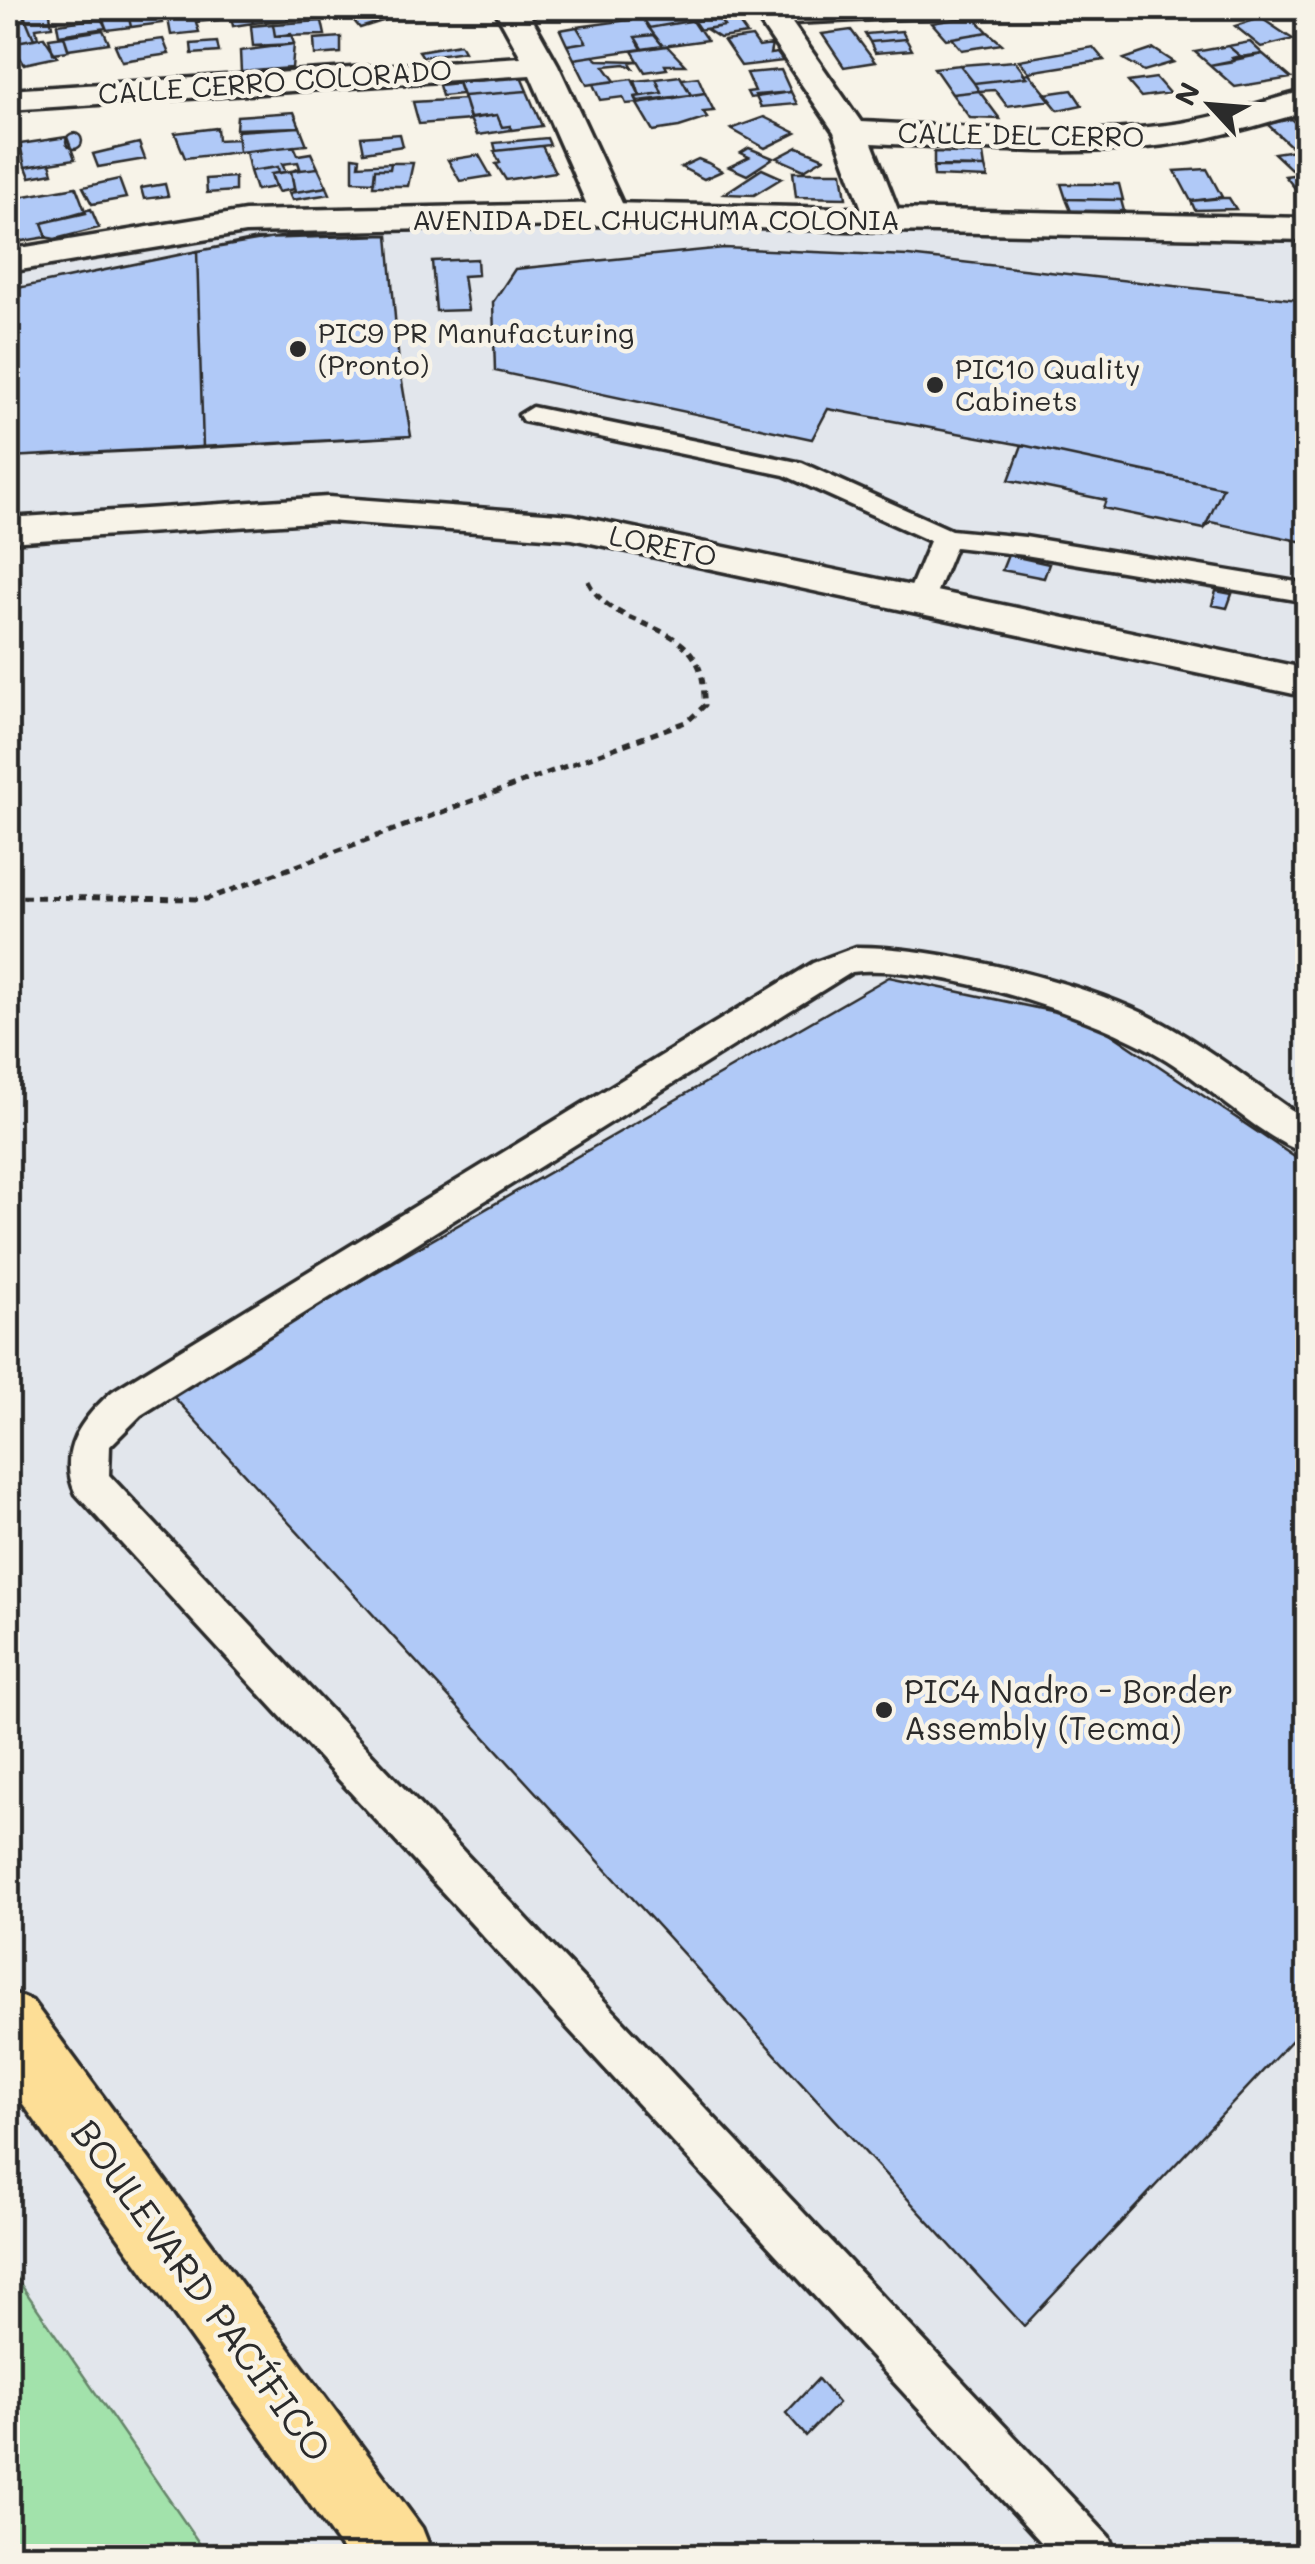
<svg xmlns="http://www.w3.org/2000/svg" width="1315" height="2564" viewBox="0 0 1315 2564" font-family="Mali,sans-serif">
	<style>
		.built { fill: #e2e6ec }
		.green { fill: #a2e2ab; stroke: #66866b; stroke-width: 2.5 }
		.building { fill: #b0c9f7; stroke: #2b2b2b; stroke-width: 2.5 }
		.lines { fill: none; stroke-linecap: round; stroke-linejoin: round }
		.lane-casing { stroke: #2b2b2b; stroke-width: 7 }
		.street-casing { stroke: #2b2b2b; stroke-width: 7 }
		.secondary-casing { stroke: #2b2b2b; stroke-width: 7 }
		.primary-casing { stroke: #2b2b2b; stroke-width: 7 }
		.path { stroke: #2b2b2b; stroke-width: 5; stroke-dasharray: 8 6; stroke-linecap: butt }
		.lane { fill: #f7f3e8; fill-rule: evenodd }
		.street { fill: #f7f3e8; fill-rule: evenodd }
		.secondary { fill: #f7f3e8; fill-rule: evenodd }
		.primary { fill: #fdde96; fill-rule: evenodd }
		.poi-dot { fill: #2b2b2b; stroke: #f7f3e8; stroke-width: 4 }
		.labels { text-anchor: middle; stroke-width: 9; stroke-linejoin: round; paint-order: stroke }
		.far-street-label { font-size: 28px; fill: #2b2b2b; stroke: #f7f3e8 }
		.far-poi-label { font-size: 28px; fill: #2b2b2b; stroke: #f7f3e8; text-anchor: start }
		.poi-label { font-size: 32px; fill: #2b2b2b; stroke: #f7f3e8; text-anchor: start }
		.near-street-label { font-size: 38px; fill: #2b2b2b; stroke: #f7f3e8 }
	</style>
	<rect width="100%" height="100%" fill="#f7f3e8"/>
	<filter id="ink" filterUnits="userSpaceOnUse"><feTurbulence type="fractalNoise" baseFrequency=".01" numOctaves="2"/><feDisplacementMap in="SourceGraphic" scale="20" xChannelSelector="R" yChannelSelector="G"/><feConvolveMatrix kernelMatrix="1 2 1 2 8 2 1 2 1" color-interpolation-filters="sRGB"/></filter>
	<g filter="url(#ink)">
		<path class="built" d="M 281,226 L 615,226 L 1307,242 L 1307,2556 L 8,2556 L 8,272 Z"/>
		<path class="green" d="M 8,2266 L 208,2556 L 8,2556 Z"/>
		<path class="building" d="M 18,8 L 49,8 L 52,26 L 36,28 L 38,38 L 34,39 L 24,15 L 8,18 L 18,16 Z
			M 158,8 L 162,23 L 131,27 L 127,9 Z
			M 166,8 L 213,8 L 218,20 L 196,22 L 199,32 L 171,35 Z
			M 229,8 L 255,8 L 249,9 L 253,23 L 233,26 Z
			M 255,8 L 284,8 L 288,20 L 253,23 L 249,9 Z
			M 284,8 L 328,8 L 334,15 L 288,20 Z
			M 350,8 L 384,8 L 392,18 L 360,28 L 350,16 L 336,18 L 331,12 Z
			M 708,8 L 720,16 L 649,28 L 643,18 Z
			M 127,9 L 131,27 L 107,30 L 100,12 Z
			M 24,15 L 34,39 L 8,43 L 8,18 Z
			M 733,15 L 747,34 L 720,38 L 706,29 L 724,26 L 718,17 Z
			M 973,16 L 988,32 L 946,39 L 932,23 Z
			M 718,17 L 724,26 L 698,30 L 692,21 Z
			M 101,18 L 106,28 L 59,35 L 57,24 Z
			M 643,18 L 654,35 L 635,37 L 642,49 L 574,59 L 567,45 L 586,42 L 577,27 Z
			M 1261,18 L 1288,36 L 1293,39 L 1261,47 L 1235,26 Z
			M 693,20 L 707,40 L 663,46 L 649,28 Z
			M 322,21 L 325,35 L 275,36 L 273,24 Z
			M 273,24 L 275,36 L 291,34 L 294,44 L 253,46 L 251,26 Z
			M 577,27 L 586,42 L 567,45 L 560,30 Z
			M 103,30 L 109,43 L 68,49 L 64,36 Z
			M 851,30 L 875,62 L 844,67 L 822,34 Z
			M 902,31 L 906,39 L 870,42 L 865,34 Z
			M 988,32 L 1002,44 L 962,50 L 952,38 Z
			M 654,35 L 663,46 L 642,49 L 635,37 Z
			M 64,36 L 69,51 L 53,53 L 49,38 Z
			M 44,37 L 57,57 L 24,64 L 11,43 Z
			M 341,37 L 341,53 L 315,55 L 314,39 Z
			M 752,37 L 759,47 L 772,45 L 770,54 L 777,53 L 783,61 L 741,66 L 724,41 Z
			M 163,39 L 169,54 L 122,61 L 115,45 Z
			M 906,39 L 912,50 L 875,53 L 870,42 Z
			M 217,42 L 219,52 L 192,54 L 191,44 Z
			M 1250,42 L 1263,54 L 1232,58 L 1240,56 L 1228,46 Z
			M 294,44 L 292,68 L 241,72 L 240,51 Z
			M 460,44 L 464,51 L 423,57 L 419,51 Z
			M 667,46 L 685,65 L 665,65 L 667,69 L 645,72 L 632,51 Z
			M 1228,46 L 1240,56 L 1232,58 L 1234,61 L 1210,65 L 1195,52 Z
			M 1093,47 L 1104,60 L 1029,72 L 1019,60 Z
			M 1154,49 L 1174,62 L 1144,71 L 1124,59 Z
			M 1263,54 L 1291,78 L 1235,87 L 1210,65 Z
			M 593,56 L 598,60 L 638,61 L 630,62 L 633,68 L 625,64 L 604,66 L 615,81 L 587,85 L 574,59 Z
			M 1015,61 L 1027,77 L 974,83 L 960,65 Z
			M 960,65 L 974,83 L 979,91 L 952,94 L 934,68 Z
			M 781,70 L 791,92 L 750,98 L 747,92 L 755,91 L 747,73 Z
			M 1029,73 L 1051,100 L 1007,106 L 995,90 L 979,91 L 974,83 L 1027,77 L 1024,74 Z
			M 680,76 L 691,95 L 638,101 L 635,97 L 662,93 L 656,79 Z
			M 521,77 L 527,91 L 463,96 L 458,82 Z
			M 698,77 L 705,93 L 691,95 L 682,79 Z
			M 1156,78 L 1169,93 L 1141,97 L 1128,82 Z
			M 632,79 L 640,96 L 635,97 L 638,103 L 626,104 L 623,97 L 600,100 L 593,84 Z
			M 656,79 L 662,93 L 640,96 L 635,81 Z
			M 458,83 L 462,94 L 442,96 L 439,85 Z
			M 1072,90 L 1082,105 L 1058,110 L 1045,94 Z
			M 527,91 L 542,126 L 511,130 L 510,126 L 502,127 L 497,115 L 470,118 L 463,96 Z
			M 979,91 L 1000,119 L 970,118 L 952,94 Z
			M 791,92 L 797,104 L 761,107 L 755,95 Z
			M 705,93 L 714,111 L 703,112 L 707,118 L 679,127 L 653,131 L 637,104 Z
			M 464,99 L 470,120 L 419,124 L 413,102 Z
			M 294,112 L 300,127 L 236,129 L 237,116 Z
			M 497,115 L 502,127 L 510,126 L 511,130 L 477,135 L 470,119 Z
			M 764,117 L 796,133 L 765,148 L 731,129 Z
			M 1291,119 L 1308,134 L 1308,148 L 1295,150 L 1267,124 Z
			M 300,127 L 307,145 L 239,152 L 237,131 Z
			M 217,128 L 218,140 L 238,139 L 239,152 L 185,158 L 175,133 Z
			M66 141a8 8 0 1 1 16 0a8 8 0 1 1-16 0Z
			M 400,134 L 403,146 L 364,152 L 361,137 Z
			M 67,137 L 75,159 L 25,167 L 20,144 Z
			M 547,138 L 550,145 L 496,151 L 494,143 Z
			M 139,143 L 145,159 L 98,167 L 93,154 Z
			M 294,146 L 298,155 L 311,153 L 318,168 L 292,171 L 300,168 L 298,162 L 282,164 L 286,172 L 279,173 L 278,167 L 250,171 L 246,152 Z
			M 542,146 L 555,172 L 506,180 L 496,164 L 500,163 L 494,151 Z
			M 798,147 L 824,158 L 804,170 L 777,158 Z
			M 749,148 L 773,158 L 747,175 L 729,167 L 749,157 L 741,153 Z
			M 1308,148 L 1308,167 L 1292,170 L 1274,153 Z
			M 934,152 L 983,154 L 985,167 L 934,166 Z
			M 479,155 L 491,176 L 460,181 L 448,160 Z
			M 353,157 L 360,158 L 359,165 L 391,163 L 390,169 L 375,169 L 374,182 L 353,181 Z
			M 698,159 L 708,163 L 722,171 L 704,179 L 681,167 Z
			M 50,163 L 53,173 L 30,177 L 26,167 Z
			M 391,163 L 413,163 L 408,186 L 373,186 L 375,169 L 390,169 Z
			M 278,167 L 279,173 L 271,174 L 275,187 L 256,190 L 250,171 Z
			M 933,167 L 985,167 L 988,178 L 934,176 Z
			M 318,168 L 327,187 L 295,192 L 291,171 Z
			M 762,169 L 782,178 L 754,195 L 724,194 Z
			M 1207,169 L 1222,197 L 1191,201 L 1175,171 Z
			M 291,171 L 294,189 L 278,192 L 271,174 Z
			M 793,172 L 842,172 L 846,198 L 796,197 Z
			M 1308,173 L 1308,204 L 1285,176 Z
			M 235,177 L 235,191 L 207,193 L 206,179 Z
			M 119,179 L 126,198 L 92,204 L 83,187 Z
			M 165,184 L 168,196 L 144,199 L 141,188 Z
			M 1061,184 L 1119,184 L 1123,200 L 1066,199 Z
			M 76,187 L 86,213 L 42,223 L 47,237 L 11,243 L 8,199 Z
			M 327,187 L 330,194 L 292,200 L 289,193 Z
			M 1222,198 L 1229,198 L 1236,209 L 1195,210 L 1191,201 Z
			M 1066,199 L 1121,200 L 1124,211 L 1071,211 Z
			M 91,209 L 99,228 L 55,239 L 44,237 L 47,237 L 42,223 Z
			M 388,235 L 399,364 L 411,436 L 8,457 L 8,290 L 257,239 Z
			M 388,235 L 399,364 L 411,436 L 203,448 L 197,251 L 287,236 Z
			M 724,248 L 908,256 L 1308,301 L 1308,543 L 1211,522 L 1204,529 L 1103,508 L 1106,500 L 1009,480 L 1022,445 L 828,409 L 812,439 L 495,371 L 493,302 L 515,269 Z
			M 197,251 L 203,448 L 8,457 L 8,290 Z
			M 477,259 L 478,275 L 463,276 L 468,310 L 436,311 L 432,261 Z
			M 1022,445 L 1223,488 L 1204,529 L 1103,508 L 1106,500 L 1009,480 Z
			M 1008,555 L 1049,564 L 1044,578 L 1002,570 Z
			M 1216,591 L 1232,594 L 1227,608 L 1212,605 Z
			M 889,977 L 1089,1019 L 1308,1166 L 1308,2023 L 1024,2326 L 173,1396 L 298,1317 Z
			M 818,2379 L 838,2403 L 806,2436 L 786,2413 Z"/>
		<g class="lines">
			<defs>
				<path id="lane" d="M 532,407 L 802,463 L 951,530 L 1025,537 L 1308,584 L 1308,602 L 1025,555 L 955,547 L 933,601 L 919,610 L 905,601 L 930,541 L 784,475 L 523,421 L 519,415 Z
					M 856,947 C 936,947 1075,980 1147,1015 C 1204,1043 1255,1086 1308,1121 L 1308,1154 C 1264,1140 1213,1090 1173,1064 C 1105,1018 933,962 852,972 L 141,1415 L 110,1446 L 109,1475 L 1109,2537 L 1117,2556 L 1054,2556 L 76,1494 C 56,1452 82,1418 113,1391 L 813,963 Z"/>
				<path id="street" d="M 494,8 L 526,8 L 558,65 L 627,214 L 621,221 L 597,221 L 591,214 L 530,75 L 8,110 L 8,90 L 521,57 Z
					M 750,8 L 936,8 L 932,15 L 921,17 L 792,23 L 861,122 C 962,126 1066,138 1167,125 C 1215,119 1260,102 1308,90 L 1308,111 C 1261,124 1214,139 1165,145 C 1068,158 969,147 872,143 L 902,220 L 896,227 L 872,227 L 866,220 L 834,132 Z"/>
				<path id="secondary" d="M 609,203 L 1308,218 L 1308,240 L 609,225 L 245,233 L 8,272 L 8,250 L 245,211 Z
					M 328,497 L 572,515 L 1308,669 L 1308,697 L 572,539 L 328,521 L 8,542 L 8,518 Z"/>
				<path id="primary" d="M 8,1991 L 32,2001 L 422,2528 L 433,2556 L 347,2556 L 8,2083 Z"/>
			</defs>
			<use href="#lane" class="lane-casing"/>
			<use href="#street" class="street-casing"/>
			<use href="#secondary" class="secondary-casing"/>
			<use href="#primary" class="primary-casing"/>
			<path class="path" d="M 8,897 L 207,899 L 688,721 L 705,705 C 703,692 704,677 698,665 C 677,618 609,629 587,579"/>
			<use href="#lane" class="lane"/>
			<use href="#street" class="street"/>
			<use href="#secondary" class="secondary"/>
			<use href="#primary" class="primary"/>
		</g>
	</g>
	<g class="poi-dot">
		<circle cx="298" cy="349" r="10"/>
		<circle cx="935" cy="385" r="10"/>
		<circle cx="884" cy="1710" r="10"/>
	</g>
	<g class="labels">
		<g class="far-street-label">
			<text transform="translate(275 82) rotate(-4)" y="10">CALLE CERRO COLORADO</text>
			<text transform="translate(1021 135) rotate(1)" y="10">CALLE DEL CERRO</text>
			<text x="656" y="230">AVENIDA DEL CHUCHUMA COLONIA</text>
			<text transform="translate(663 546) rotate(12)" y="10">LORETO</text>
		</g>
		<g class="far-poi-label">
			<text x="318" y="343">PIC9 PR Manufacturing<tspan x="318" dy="32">(Pronto)</tspan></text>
			<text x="955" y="379">PIC10 Quality<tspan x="955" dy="32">Cabinets</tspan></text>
		</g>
		<g class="poi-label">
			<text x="904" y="1703">PIC4 Nadro - Border<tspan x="904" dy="37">Assembly (Tecma)</tspan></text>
		</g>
		<g class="near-street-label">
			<text transform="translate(201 2291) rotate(54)" y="13">BOULEVARD PACÍFICO</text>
		</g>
	</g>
	<rect width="1315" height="2564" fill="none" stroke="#f7f3e8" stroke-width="40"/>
	<rect x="20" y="20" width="1275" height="2524" fill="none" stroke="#2b2b2b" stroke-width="4" filter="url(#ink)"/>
	<g transform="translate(1210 105) rotate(296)" stroke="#f7f3e8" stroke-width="8" paint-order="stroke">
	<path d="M0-8L18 38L0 25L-18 38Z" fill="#2b2b2b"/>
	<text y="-15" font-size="28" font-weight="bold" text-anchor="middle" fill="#2b2b2b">N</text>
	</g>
</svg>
